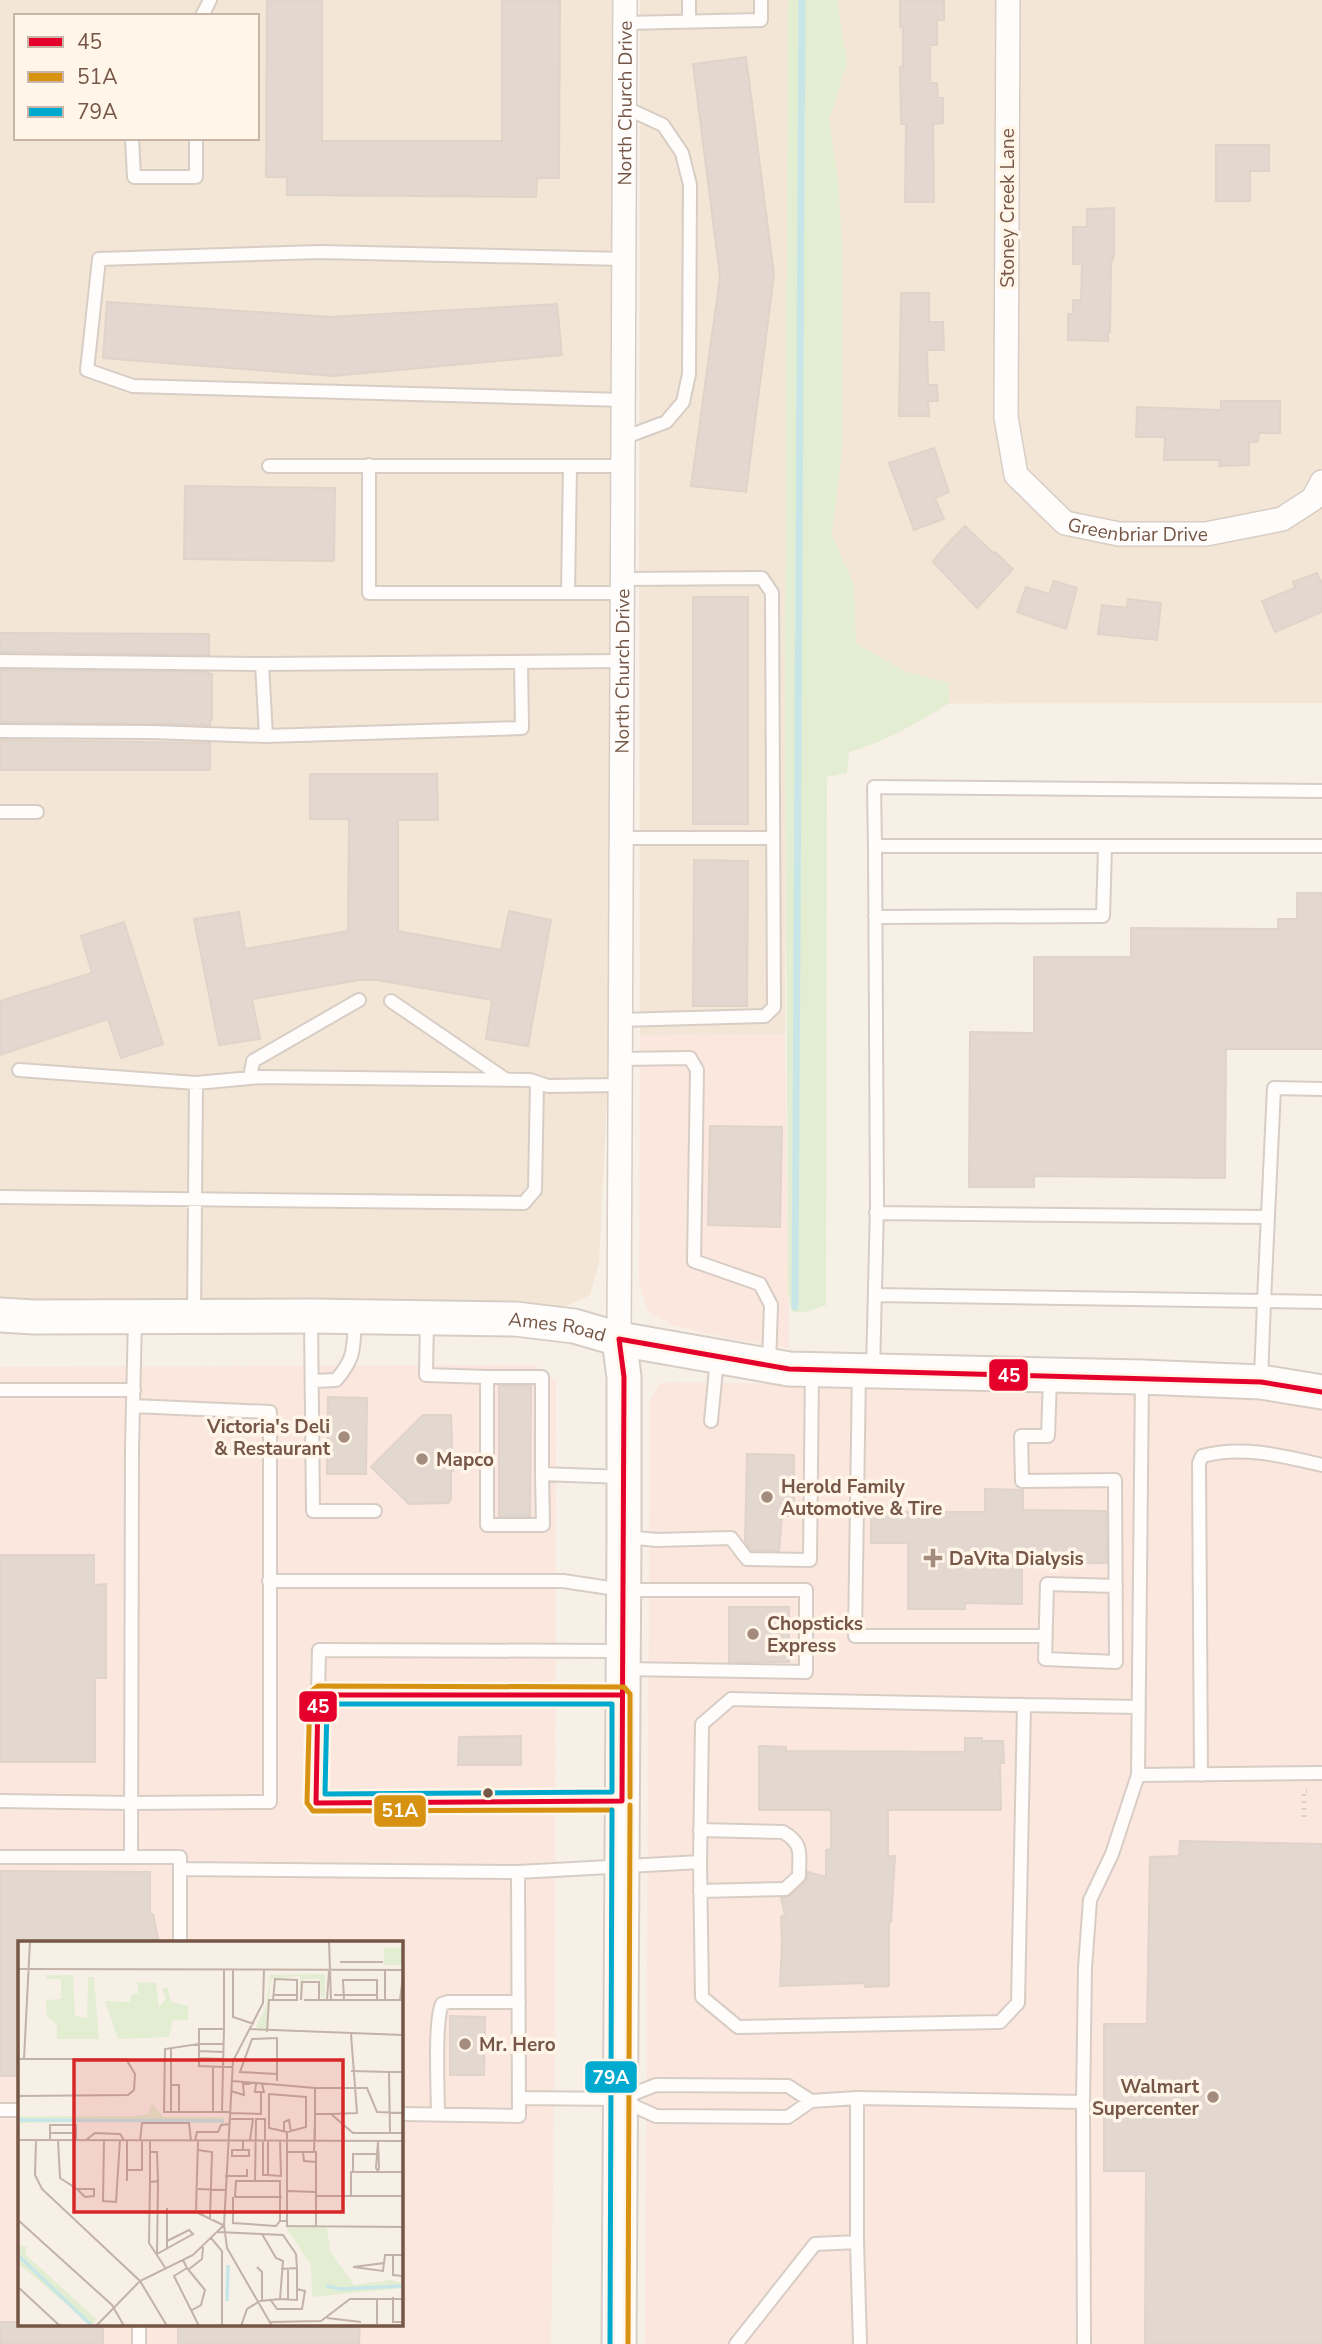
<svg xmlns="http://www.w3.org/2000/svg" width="1322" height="2344" viewBox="0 0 1322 2344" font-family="'Nunito Sans',sans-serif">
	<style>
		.residential { fill: #f3e6d7; fill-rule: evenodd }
		.commercial { fill: #fbe7dd; fill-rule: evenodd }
		.green { fill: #e3edd1 }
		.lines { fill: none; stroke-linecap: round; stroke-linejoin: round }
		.stream { stroke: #c8e6e8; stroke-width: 7 }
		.building { fill: #e3d8cf; stroke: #e0d3c9; stroke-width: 2 }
		.lane-casing { stroke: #d8cdc5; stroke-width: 16 }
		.street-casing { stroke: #d8cdc5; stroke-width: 26 }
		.secondary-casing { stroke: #d7cdc4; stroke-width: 37 }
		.path { stroke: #dad0cb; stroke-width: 4.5; stroke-dasharray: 2 5; stroke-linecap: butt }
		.lane { stroke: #fefdfb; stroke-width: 12 }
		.street { stroke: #fefdfb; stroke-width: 23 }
		.secondary { stroke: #fefdfb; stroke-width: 33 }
		.bus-1-casing { stroke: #fff5e8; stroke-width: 10 }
		.bus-2-casing { stroke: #fff5e8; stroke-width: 10 }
		.bus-3-casing { stroke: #fff5e8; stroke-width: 10 }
		.bus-1 { stroke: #e4002b; stroke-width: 5 }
		.bus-2 { stroke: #d79212; stroke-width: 5 }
		.bus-3 { stroke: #00a9ce; stroke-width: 5 }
		.poi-dot { fill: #a38c7e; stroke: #fff5e8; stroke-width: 2.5 }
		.bus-dot { fill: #765646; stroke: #fff5e8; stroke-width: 2.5 }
		.labels { text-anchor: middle; stroke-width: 7; stroke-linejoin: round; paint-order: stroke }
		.street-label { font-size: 19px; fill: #765646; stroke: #fff5e8 }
		.poi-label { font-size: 19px; font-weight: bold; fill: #765646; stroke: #fff5e8; text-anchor: start }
		.inset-river { fill: none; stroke: #c8e6e8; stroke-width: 3.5 }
		.inset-road { fill: none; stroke: #c3b2a7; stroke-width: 2 }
		.view { fill: #d62828; fill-opacity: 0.15; stroke: #d62828; stroke-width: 3.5 }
		.inset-edge { fill: none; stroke: #765646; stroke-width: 3.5 }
		.line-badge { stroke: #fff5e8; stroke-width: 2.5 }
		.badge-label { font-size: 19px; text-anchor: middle; font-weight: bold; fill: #fff }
	</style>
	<rect width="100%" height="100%" fill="#f7f0e7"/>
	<path class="residential" d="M 0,0 L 614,0 L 611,433 L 614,631 L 609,1058 L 599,1263 L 590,1295 L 564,1307 L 392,1302 L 0,1301 ZM 16,16 L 257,16 L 257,138 L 16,138 Z
		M 640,0 L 1322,0 L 1322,703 L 786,704 L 785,1034 L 640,1036 L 639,551 Z"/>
	<path class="commercial" d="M 785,1034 L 789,1348 L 737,1340 L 675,1326 L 648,1312 L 639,1283 L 640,1036 Z
		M 535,1365 L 556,1381 L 555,2032 L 551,2344 L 0,2344 L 0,1367 ZM 19,1943 L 401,1943 L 401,2325 L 19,2325 Z
		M 669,1382 L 1206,1391 L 1322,1406 L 1322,2344 L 645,2344 L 650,1400 L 659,1384 Z"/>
	<path class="green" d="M 788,0 L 837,0 L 847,63 L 829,120 L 838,179 L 842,244 L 842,449 L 832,535 L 854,585 L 856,643 L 906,672 L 949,683 L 949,703 C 919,722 883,743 849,752 L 847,773 L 827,777 L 826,1305 L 806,1312 L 792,1312 L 788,1294 L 785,704 Z"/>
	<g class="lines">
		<path class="stream" d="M 795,1307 L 802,0"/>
	</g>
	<path class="building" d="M 267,0 L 322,0 L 322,141 L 502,141 L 502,0 L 560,0 L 559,178 L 537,178 L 536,197 L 287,195 L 287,177 L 266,177 Z
		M 900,0 L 944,0 L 944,20 L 937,20 L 937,45 L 930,45 L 930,83 L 937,83 L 938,98 L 943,98 L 943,123 L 933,124 L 934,202 L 905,202 L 906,124 L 901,124 L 900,67 L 903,67 L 903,27 L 900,27 Z
		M 746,57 L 774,275 L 746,492 L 691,486 L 720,277 L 693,64 Z
		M 1216,145 L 1269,145 L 1269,171 L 1250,171 L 1250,201 L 1216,201 Z
		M 1114,208 L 1114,255 L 1111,264 L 1110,332 L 1108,332 L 1108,341 L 1068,340 L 1068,314 L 1073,314 L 1073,300 L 1081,300 L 1082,264 L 1073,264 L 1073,227 L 1087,227 L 1087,209 Z
		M 901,293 L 929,293 L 929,322 L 943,322 L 944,350 L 927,350 L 928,385 L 937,385 L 938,401 L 928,401 L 929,416 L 899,416 Z
		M 107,302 L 331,317 L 557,304 L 562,355 L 333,376 L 103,358 Z
		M 1221,401 L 1280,401 L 1280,433 L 1259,433 L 1258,442 L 1249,442 L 1249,465 L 1219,466 L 1220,460 L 1164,460 L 1165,437 L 1136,437 L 1137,407 L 1221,410 Z
		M 934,448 L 949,492 L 935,498 L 944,519 L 914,530 L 889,463 Z
		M 185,486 L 335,488 L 334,561 L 184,559 Z
		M 965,526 L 994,554 L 995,552 L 1013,569 L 977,608 L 933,562 L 941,551 Z
		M 1317,573 L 1322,584 L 1322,612 L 1275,632 L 1262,601 L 1295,588 L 1293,582 Z
		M 1054,581 L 1077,588 L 1066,629 L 1017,612 L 1026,587 L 1049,594 Z
		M 693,597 L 748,597 L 748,824 L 693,824 Z
		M 1128,599 L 1161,603 L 1157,640 L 1098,634 L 1102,605 L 1127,608 Z
		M 0,633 L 209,634 L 209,655 L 0,652 Z
		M 0,670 L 209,672 L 209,674 L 212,674 L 212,720 L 210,720 L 210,725 L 0,722 Z
		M 0,740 L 210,743 L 210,770 L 0,770 Z
		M 310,774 L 437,774 L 438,820 L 398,820 L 398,931 L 501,950 L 509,911 L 551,920 L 528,1046 L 486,1039 L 492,1000 L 377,980 L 359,980 L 252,999 L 260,1039 L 219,1045 L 194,919 L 239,912 L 245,949 L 348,931 L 349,819 L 310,819 Z
		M 694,860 L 748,861 L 747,1006 L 693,1006 Z
		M 1297,893 L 1322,893 L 1322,1049 L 1226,1049 L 1225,1178 L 1034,1176 L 1034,1187 L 969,1187 L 970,1032 L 1034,1033 L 1034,957 L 1131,957 L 1131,928 L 1278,929 L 1278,919 L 1297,919 Z
		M 124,922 L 163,1044 L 121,1058 L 108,1019 L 0,1055 L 0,1001 L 92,973 L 81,936 Z
		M 710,1126 L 782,1127 L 780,1227 L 708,1225 Z
		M 499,1386 L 531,1386 L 530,1516 L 499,1516 Z
		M 328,1397 L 367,1398 L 366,1474 L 327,1474 Z
		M 423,1415 L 451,1415 L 453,1471 L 451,1471 L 451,1500 L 449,1500 L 449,1503 L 409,1504 L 371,1467 Z
		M 747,1454 L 794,1455 L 794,1516 L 782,1516 L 779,1551 L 751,1550 L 745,1542 Z
		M 985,1489 L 1023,1490 L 1023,1510 L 1106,1511 L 1107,1563 L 1022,1564 L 1022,1604 L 965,1603 L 965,1609 L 908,1609 L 908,1543 L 871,1543 L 871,1512 L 985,1512 Z
		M 0,1555 L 94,1555 L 94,1585 L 106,1584 L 106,1678 L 95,1678 L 95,1762 L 0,1762 Z
		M 729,1607 L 789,1607 L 789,1662 L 729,1662 Z
		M 521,1736 L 521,1765 L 458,1765 L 459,1737 Z
		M 965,1738 L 982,1738 L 982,1741 L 1003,1741 L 1004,1763 L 1000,1763 L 1001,1810 L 888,1810 L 888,1856 L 895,1856 L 891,1922 L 889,1922 L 889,1986 L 865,1987 L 865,1983 L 780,1986 L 782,1943 L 781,1917 L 785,1915 L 781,1898 L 791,1895 L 805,1882 L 808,1872 L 826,1877 L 826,1850 L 831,1849 L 831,1810 L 759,1810 L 759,1746 L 786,1747 L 786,1751 L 965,1752 Z
		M 1180,1841 L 1322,1844 L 1322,2344 L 1145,2344 L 1146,2171 L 1104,2171 L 1104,2024 L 1147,2024 L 1150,1857 L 1179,1856 Z
		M 0,1871 L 150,1872 L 150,1913 L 153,1914 L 159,1943 L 19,1943 L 19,2076 L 0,2076 Z
		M 450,2016 L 485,2017 L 484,2075 L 450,2075 Z
		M 0,2322 L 19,2322 L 19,2325 L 103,2325 L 103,2344 L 0,2344 Z
		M 178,2325 L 360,2325 L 359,2344 L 178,2344 Z"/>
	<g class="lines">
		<defs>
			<path id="lane" d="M 689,0 L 689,22
				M 202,16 L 210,0
				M 625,23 L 761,20 L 761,0
				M 132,138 L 134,177 L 196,177 L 196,138
				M 623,400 L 133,386 L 87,370 L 99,259 L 320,252 L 624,259
				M 623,438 L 666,422 L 683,402 L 689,374 L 690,185 L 682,153 L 663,125 L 624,107
				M 369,465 L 369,593 L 622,593
				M 269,466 L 622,466
				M 568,593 L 570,466
				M 0,661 L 262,664
				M 521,662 L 522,728 L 266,736 L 262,664 L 622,661
				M 0,731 L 152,732 L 266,736
				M 0,812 L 37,812
				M 621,838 L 773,838
				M 875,846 L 874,787 L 1322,791
				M 875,917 L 1103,916 L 1105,847
				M 391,1001 L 505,1079
				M 620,1020 L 765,1016 L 774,1007 L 772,593 L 762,578 L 622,579
				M 620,1059 L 690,1058 L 697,1070 L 694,1261 L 760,1284 L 771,1305 L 769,1364
				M 19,1070 L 196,1083 L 261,1077 L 530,1080 L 548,1086 L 620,1085
				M 250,1078 L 253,1061 L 359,1000
				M 0,1197 L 524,1203 L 535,1190 L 537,1082
				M 876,1213 L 1268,1217
				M 875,1295 L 1264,1301 L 1274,1088 L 1322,1089
				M 194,1317 L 196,1083
				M 311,1317 L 313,1511 L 375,1511
				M 427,1318 L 426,1375 L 487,1377
				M 859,1371 L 855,1636 L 1046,1636
				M 873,1371 L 877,1206 L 875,846 L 1322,846
				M 1050,1378 L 1048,1436 L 1021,1436 L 1022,1481 L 1115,1480 L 1116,1662 L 1045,1659 L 1047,1584 L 1116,1586
				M 1261,1379 L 1264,1301 L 1322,1302
				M 312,1381 L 336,1380 C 356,1357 353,1348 355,1319
				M 0,1390 L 134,1390
				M 711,1421 L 717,1359
				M 542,1474 L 543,1525 L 487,1525 L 487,1377 L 542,1377 L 542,1474 L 623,1477
				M 626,1537 L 657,1540 L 731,1538 L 747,1559 L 810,1560 L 812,1370
				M 269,1581 L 563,1581 L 623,1590 L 806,1590 L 806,1672 L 624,1669
				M 318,1695 L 319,1650 L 623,1651
				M 621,1695 L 318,1695 L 316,1803 L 621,1801
				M 1024,1705 L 1139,1707
				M 1138,1775 L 1322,1773
				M 1201,1775 L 1199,1463 L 1202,1456 C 1242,1445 1283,1456 1322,1465
				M 0,1801 L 131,1803 L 270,1802 L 270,1412 L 133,1406
				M 700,1830 L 783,1832 C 804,1844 799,1854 799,1876 L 785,1889 L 700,1891
				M 0,1857 L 180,1857 L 180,1943
				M 131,1857 L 132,1448 L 135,1318
				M 180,1869 L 518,1872 L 700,1862 L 702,1997 L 738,2027 L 1000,2022 L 1018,2003 L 1024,1705 L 731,1699 L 702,1724 L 700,1862
				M 519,2098 L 620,2099 L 656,2085 L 788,2086 L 811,2101
				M 623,2101 L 656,2116 L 788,2117 L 811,2101 L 857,2098 L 1083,2102 L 1085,1968 L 1090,1900 L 1112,1854 L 1138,1775 L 1142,1377
				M 1083,2102 L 1084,2344
				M 0,2110 L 19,2110
				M 401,2114 L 519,2116 L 518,1872
				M 438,2115 C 438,2091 434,2022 442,2004 L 448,2002 L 519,2002
				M 857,2242 L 860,2344
				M 139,2325 L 139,2344
				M 736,2344 L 815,2244 L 857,2242 L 857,2098"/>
			<g id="street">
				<path id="s1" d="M 1008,0 L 1006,417 L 1016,475 L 1065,523 L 1119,534 L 1206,534 L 1282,519 L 1313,499 L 1322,482"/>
				<path id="s2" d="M 619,1339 L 625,0"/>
			</g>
			<g id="secondary">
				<path id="s3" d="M 0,1315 L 34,1317 L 311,1316 L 515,1319 L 574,1326 L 619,1339 L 789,1369 L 1142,1377 L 1261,1382 L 1322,1392"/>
				<path d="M 619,1339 L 624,1377 L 624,1537 L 619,2344"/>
			</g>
		</defs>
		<use href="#lane" class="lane-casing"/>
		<use href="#street" class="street-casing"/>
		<use href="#secondary" class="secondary-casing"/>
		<path class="path" d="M 1304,1817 L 1304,1791 L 1307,1791"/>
		<use href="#lane" class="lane"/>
		<use href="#street" class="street"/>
		<use href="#secondary" class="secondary"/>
		<defs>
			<path id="bus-1" d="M 621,1695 L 318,1695 L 316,1803 L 622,1801 L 624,1377 L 619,1339 L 789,1369 L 1261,1382 L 1322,1392"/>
			<path id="bus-2" d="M 612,1810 L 313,1811 L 307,1803 L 310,1692 L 318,1686 L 624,1687 L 630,1694 L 630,1797
				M 628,2344 L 630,1805"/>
			<path id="bus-3" d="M 327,1704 L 612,1704 L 612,1792 L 325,1794 Z
				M 610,2344 L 612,1810"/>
		</defs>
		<use href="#bus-1" class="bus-1-casing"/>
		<use href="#bus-2" class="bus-2-casing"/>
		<use href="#bus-3" class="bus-3-casing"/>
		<use href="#bus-1" class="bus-1"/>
		<use href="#bus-2" class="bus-2"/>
		<use href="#bus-3" class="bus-3"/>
	</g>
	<g class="poi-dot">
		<circle cx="344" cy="1437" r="7"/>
		<circle cx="422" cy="1459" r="7"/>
		<circle cx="767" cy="1497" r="7"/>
		<path d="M929.5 1547.5h7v7h7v7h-7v7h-7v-7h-7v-7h7z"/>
		<circle cx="753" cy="1634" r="7"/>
		<circle cx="465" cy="2044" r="7"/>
		<circle cx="1213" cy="2097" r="7"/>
	</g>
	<circle class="bus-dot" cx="488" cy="1793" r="6"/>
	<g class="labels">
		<g class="street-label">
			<text dy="7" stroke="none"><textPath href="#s2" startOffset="1236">North Church Drive</textPath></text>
			<text transform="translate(1007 208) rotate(-90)" y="7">Stoney Creek Lane</text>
			<text dy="7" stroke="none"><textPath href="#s1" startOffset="618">Greenbriar Drive</textPath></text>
			<text dy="7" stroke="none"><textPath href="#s2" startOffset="668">North Church Drive</textPath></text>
			<text dy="7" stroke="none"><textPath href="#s3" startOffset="558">Ames Road</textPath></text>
		</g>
		<g class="poi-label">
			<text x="330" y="1433" text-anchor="end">Victoria's Deli<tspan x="330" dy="22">&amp; Restaurant</tspan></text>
			<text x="436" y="1466">Mapco</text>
			<text x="781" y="1493">Herold Family<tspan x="781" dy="22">Automotive &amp; Tire</tspan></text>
			<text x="949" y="1565">DaVita Dialysis</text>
			<text x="767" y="1630">Chopsticks<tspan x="767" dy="22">Express</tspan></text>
			<text x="479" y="2051">Mr. Hero</text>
			<text x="1199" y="2093" text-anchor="end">Walmart<tspan x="1199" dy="22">Supercenter</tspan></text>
		</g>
	</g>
	<g transform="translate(18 1941)">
		<rect width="385" height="385" fill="#f7f0e7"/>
		<path d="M 366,7 L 385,7 L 385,24 L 366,24 ZM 307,33 L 307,57 L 303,56 L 302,38 L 287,38 L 282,56 L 282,35 L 253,38 L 248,88 L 238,86 L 248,66 L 252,34 ZM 28,34 L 55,34 L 57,75 L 69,77 L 70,36 L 76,36 L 81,98 L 39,98 L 39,84 L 29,75 L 28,59 L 43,58 L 43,38 L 29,38 ZM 119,41 L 138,42 L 141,66 L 148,58 L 144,47 L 150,47 L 153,61 L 170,65 L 170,79 L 155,79 L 151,96 L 100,98 L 87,60 L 112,61 L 114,53 L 121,52 ZM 134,162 L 145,176 L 205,176 L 206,180 L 0,182 L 0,175 L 117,175 L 130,173 ZM 268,286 L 309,286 L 312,310 L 336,344 L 373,339 L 385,342 L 385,347 L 294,356 L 293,324 ZM 0,304 L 9,306 L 7,313 L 78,378 L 74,385 L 0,322 Z" fill="#e3edd1"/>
		<path class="inset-river" d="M 0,179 L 206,180M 0,314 L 74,385M 308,345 L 323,348 L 385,345M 209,360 L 210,324"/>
		<path class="inset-road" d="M 311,0 L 313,59M 322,21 L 365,21M 0,28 L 385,29M 246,28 L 245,62 L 215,120 L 206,284 L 209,307 L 254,385M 215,29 L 215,76 L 236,83M 255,54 L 279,54M 316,54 L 359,54M 283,59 L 284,41 L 301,41 L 301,59M 286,59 L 385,59M 309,59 L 311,30M 326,59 L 325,39 L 359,39 L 359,59M 367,59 L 367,29M 382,59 L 385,36M 232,88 L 385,94M 206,89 L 206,29M 249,91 L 251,59 L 279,59 L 279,39 L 257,38 L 255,59M 259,96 L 259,140M 259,97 L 234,98 L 222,131 L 259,133M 153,108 L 153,171 L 213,171M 181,110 L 205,111M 181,117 L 205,118M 0,118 L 108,118 L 117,133 L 116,149 L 110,154 L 0,155M 6,118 L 12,0M 333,130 L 371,131M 214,140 L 297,147 L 297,200M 238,143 L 237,151 L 246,151 L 244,143M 153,144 L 161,144 L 161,170M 297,147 L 349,147 L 359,171 L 385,172M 213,150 L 226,154 L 225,143 L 232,143M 195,170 L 195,126M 153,171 L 146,171 L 147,108 L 181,103 L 181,88 L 206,88 L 205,126 L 214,126M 204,171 L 205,126 L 181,125 L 181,103 L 205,103M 213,172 L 243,173 L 243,151M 296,173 L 313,173 L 335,192 L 385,192M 313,173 L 339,172 L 333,93M 213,178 L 235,178 L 232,199M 266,190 L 266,181 L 271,179 L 273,191M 32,192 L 58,192M 372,192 L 371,131 L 385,131M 0,199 L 385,200M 18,199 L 17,234 L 24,248 L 122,340 L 149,385M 32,199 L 32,184 L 58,184 L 58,199M 40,199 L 42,237 L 59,248 L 76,248 L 76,255 L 67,256 L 59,248M 68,199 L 77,192 L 102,193 L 106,199M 86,199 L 85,260 L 98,261 L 102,199M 109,199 L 109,240M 245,199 L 245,234 L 250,234M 122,200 L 124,182 L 171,182 L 173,200M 132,200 L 132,241 L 140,240 L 139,211 L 132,211M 177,200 L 179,191 L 200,191 L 203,184 L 212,183M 250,200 L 250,234 L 263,235 L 262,200M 360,200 L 361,227 L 360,230 L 358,227 ZM 180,209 L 194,211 L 192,278M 225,209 L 231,209 L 231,215 L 214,215 L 214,209 L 225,209 L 225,199M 270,211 L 298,211 L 298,285M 285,211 L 286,220 L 298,221M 296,211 L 297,178M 109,229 L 124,229 L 124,200M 335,231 L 335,213 L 358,213M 207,235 L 229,235 L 229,228M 237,240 L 238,178 L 247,178 L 247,199M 132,241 L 131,302 L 148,328M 180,248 L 207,249M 270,250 L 298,251M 298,255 L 385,255M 333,255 L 333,231 L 385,231M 215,256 L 215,282 L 258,285 L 262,280M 217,256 L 218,240 L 262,240 L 262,280M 217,256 L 264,256M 149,267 L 149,308M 178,269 L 180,200M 180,272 L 205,284M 0,279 L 94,364 L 106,385M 262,280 L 269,280 L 269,285 L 385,286M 269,280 L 269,191 L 288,186 L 288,156 L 251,153 L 251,187 L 269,191M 199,291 L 244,293 L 258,317 L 265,320 L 262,358 L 242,360 L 229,368 L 223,385M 244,293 L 265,294 L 278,313 L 279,327M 193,297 L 204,310 L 204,385M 139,313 L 140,240M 139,313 L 175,293 L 171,289 L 149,300M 375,314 L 375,334 L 385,335M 165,319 L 169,327 L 156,335 L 181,385M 366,322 L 365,330 L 335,326 L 366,322 L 367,314 L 385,314M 239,326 L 244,331 L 244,359M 169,327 L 187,349 L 183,364 L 174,369M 170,329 L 184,318 L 185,306M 0,346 L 42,385M 375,356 L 375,381 L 385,381M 359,357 L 359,383M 252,358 L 259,368 L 284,368 L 287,350 L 279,348M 262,358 L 279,359 L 279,327 L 263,328M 270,358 L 270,327M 309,377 L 343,381M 252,381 L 303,380 L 332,358 L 385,358M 78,385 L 122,340 L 175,314 L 206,284"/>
		<path class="view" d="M 56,119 L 325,119 L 325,271 L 56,271 Z"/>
		<rect width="385" height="385" class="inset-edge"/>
	</g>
	<g class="line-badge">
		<rect x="988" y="1358" width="41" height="34" rx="7" fill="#e4002b"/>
		<rect x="298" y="1690" width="40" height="33" rx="7" fill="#e4002b"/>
		<rect x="373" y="1794" width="54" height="34" rx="7" fill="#d79212"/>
		<rect x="584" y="2060" width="54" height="34" rx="7" fill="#00a9ce"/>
	</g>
	<g class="badge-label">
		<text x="1009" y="1382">45</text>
		<text x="318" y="1713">45</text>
		<text x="400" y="1817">51A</text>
		<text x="611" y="2084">79A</text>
	</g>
	<rect x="14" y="14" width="245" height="126" fill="#fff5e8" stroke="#c8b5a7" stroke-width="2"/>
	<rect x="28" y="37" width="35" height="10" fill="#e4002b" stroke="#c8b5a7" stroke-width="2"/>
	<text x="77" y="49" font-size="21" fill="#765646">45</text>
	<rect x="28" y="72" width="35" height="10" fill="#d79212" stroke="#c8b5a7" stroke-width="2"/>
	<text x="77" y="84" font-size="21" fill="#765646">51A</text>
	<rect x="28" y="107" width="35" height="10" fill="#00a9ce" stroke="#c8b5a7" stroke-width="2"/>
	<text x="77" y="119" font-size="21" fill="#765646">79A</text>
</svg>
